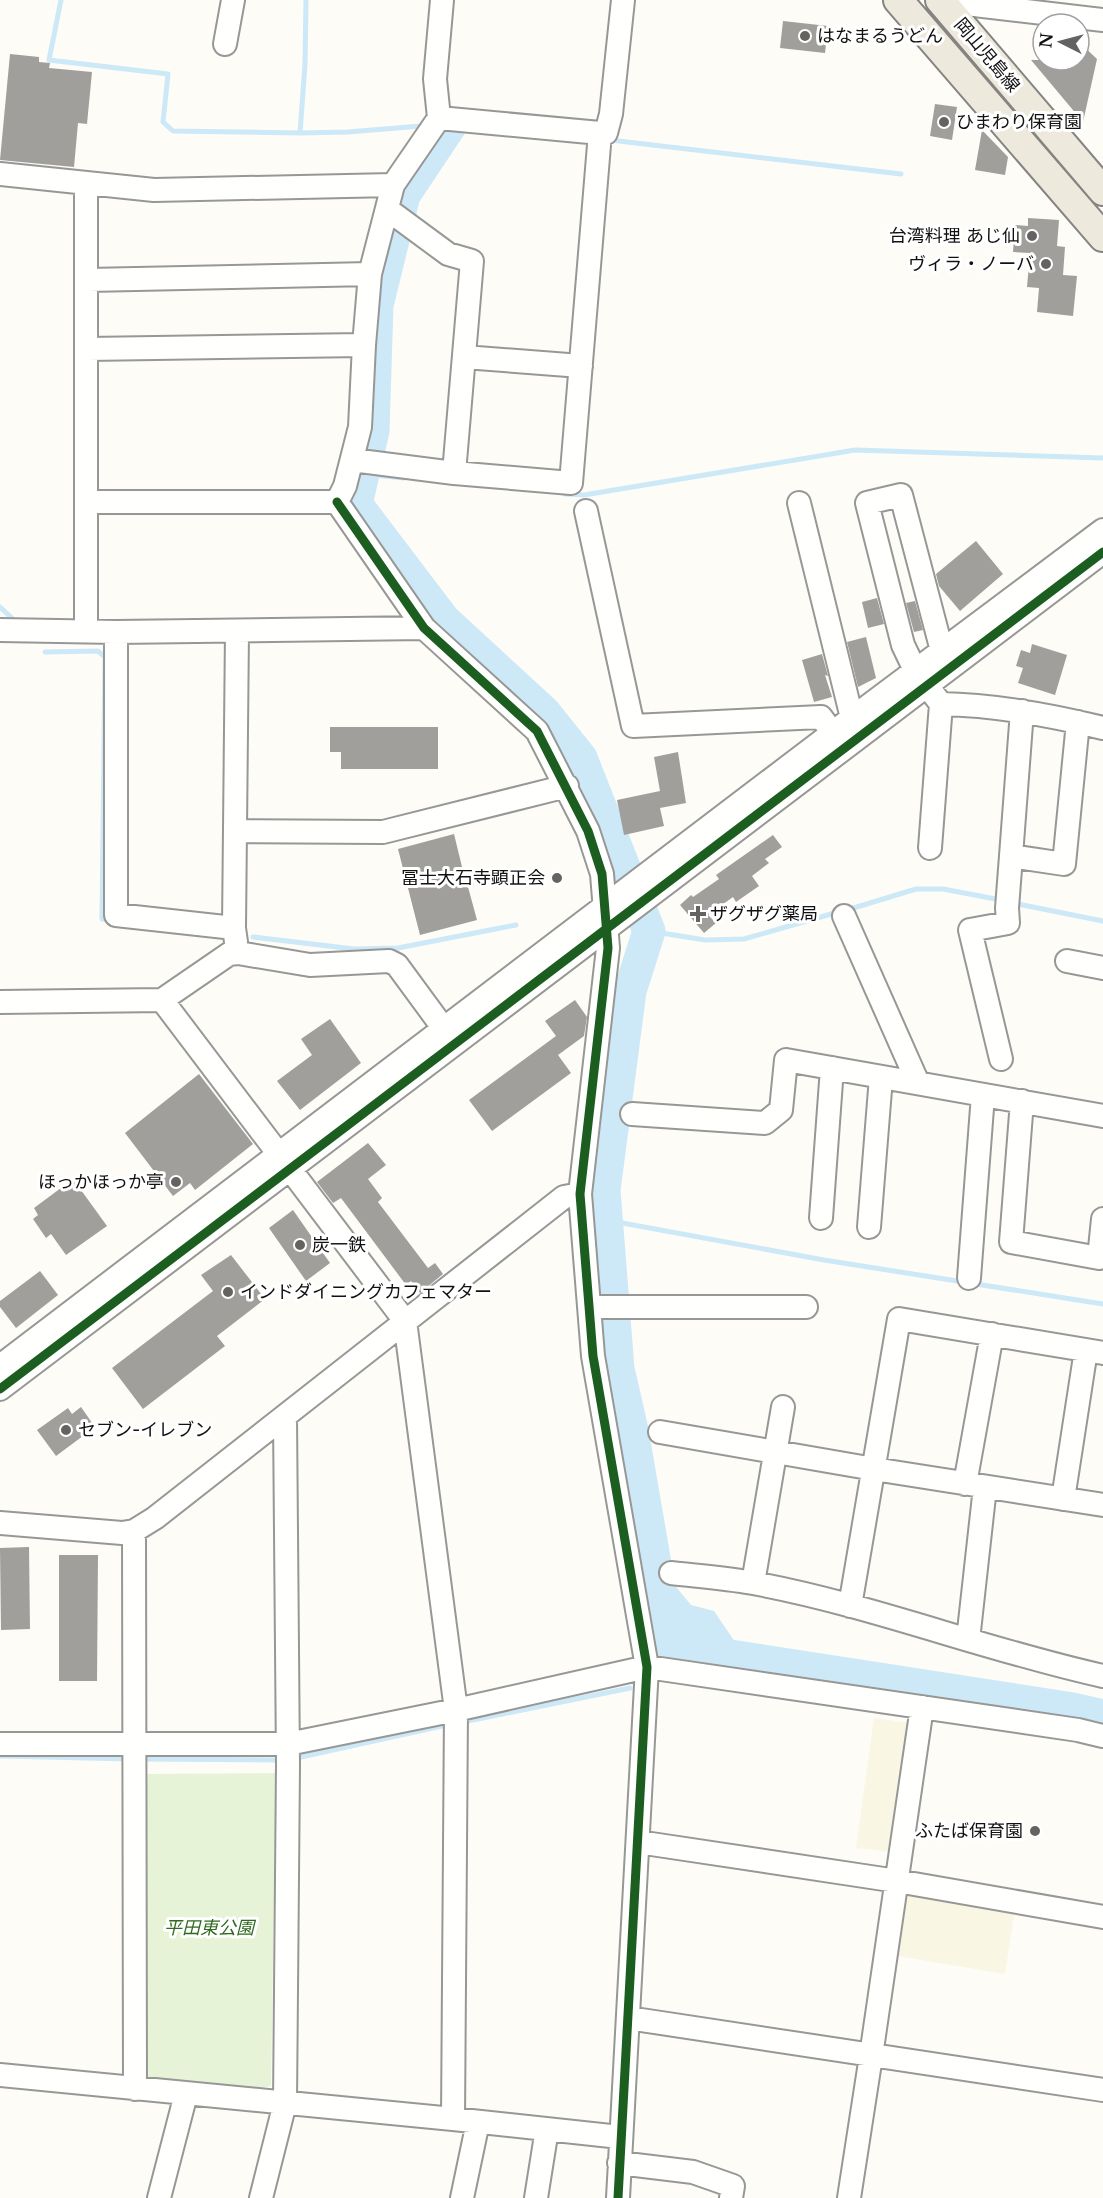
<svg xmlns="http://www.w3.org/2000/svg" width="1103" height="2198" viewBox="0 0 1103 2198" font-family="'Libre Baskerville','Noto Sans JP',serif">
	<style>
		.farmland { fill: #f9f7e4 }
		.green { fill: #e7f3d7 }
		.water { fill: #cde8f7 }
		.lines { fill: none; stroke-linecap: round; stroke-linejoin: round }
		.stream { stroke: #cde8f7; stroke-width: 5 }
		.river { stroke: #cde8f7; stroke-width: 33 }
		.building { fill: #a19f9c }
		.minor-casing { stroke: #979795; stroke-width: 26 }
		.major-casing { stroke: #858482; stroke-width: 32 }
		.minor { stroke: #fffffe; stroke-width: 22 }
		.major { stroke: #ede9dc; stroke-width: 28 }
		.cycleway-casing { stroke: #fff; stroke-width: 13 }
		.cycleway { stroke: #1b5e20; stroke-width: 9 }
		.poi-dot { fill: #646362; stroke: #fff; stroke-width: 2 }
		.labels { text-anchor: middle; stroke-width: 6; stroke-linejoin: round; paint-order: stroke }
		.poi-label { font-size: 18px; fill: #111; stroke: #fff; text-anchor: start }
		.street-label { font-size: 18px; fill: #111; stroke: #fff }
		.park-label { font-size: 18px; font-style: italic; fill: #2f6b1f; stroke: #fff }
	</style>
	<rect width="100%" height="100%" fill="#fdfcf7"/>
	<path class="farmland" d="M 874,1718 L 911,1723 L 892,1852 L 856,1848 Z
		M 912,1892 L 1015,1908 L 1005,1974 L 897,1956 L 906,1896 Z"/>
	<path class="green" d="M 276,1773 L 271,2086 L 260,2088 L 144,2082 L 146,1774 Z"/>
	<path class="water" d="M 668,1577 L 691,1605 L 714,1611 L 735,1642 L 733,1673 L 660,1658 L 656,1655 L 645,1581 Z"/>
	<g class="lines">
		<path class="stream" d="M 61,0 L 49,60 L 168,74 L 163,122 L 173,131 L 300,133
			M 306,0 L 305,64 L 300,133 L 348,132 L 421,126
			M 610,140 L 901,174
			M 363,474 L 404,478
			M 565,494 L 584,495 L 855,450 L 1103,458
			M 0,607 L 14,620
			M 45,652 L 98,651 L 105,657 L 102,919 L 112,920
			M 1013,903 L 1103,921
			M 847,910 L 916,889 L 943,889 L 1001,900
			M 649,931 L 705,940 L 744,939 L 838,912
			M 253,937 L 354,949 L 398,948 L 516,925
			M 606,1220 L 824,1260 L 1103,1304
			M 463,1722 L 630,1688
			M 0,1756 L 130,1759
			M 140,1759 L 283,1760
			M 292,1759 L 451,1724"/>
		<path class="river" d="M 450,126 L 404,195 L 377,305 L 373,431 L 356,504 L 444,620 L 545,713 L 581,758 L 649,931 L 630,991 L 604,1190 L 618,1369 L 632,1430 L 665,1622
			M 691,1650 L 1073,1709 L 1103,1716"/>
	</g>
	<path class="building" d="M 783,21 L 828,26 L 825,53 L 780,48 Z
		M 1079,42 L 1097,59 L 1083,122 L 1031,60 L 1079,60 Z
		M 10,54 L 39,57 L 39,62 L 50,63 L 49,68 L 92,72 L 87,124 L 78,123 L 74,167 L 0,160 Z
		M 935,104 L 957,107 L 952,140 L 930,136 Z
		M 982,130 L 1008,157 L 1005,175 L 975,170 Z
		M 1028,218 L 1059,220 L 1057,246 L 1065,247 L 1063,275 L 1077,276 L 1073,316 L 1037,312 L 1039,288 L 1027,287 L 1030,253 L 1013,252 L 1015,225 L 1028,226 Z
		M 976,541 L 1003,574 L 960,611 L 939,586 L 936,574 Z
		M 877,598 L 884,624 L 868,628 L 862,602 Z
		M 915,601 L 923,630 L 914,632 L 906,603 Z
		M 866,637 L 876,678 L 858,687 L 847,642 Z
		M 1032,644 L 1067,655 L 1055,695 L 1018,683 L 1023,668 L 1016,666 L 1021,650 L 1030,653 Z
		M 822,654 L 828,676 L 825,675 L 832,697 L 814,702 L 802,660 Z
		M 330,727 L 438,727 L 438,769 L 341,769 L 341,752 L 330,752 Z
		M 678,752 L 686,803 L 660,808 L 664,826 L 624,835 L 617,800 L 660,791 L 654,757 Z
		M 454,834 L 463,871 L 470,869 L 474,886 L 468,887 L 477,920 L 420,935 L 398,849 Z
		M 773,835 L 782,847 L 765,859 L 769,863 L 752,876 L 759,886 L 736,902 L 733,897 L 708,915 L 716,923 L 704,933 L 680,905 L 691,895 L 693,897 L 719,879 L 716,875 Z
		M 575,1000 L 587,1017 L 584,1036 L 558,1055 L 571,1073 L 492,1131 L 469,1100 L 556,1036 L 545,1021 Z
		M 330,1019 L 361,1063 L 300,1110 L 277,1081 L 312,1055 L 301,1039 Z
		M 199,1074 L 253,1144 L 195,1190 L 190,1183 L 173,1196 L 125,1133 Z
		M 368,1143 L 386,1165 L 368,1179 L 382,1198 L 378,1202 L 428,1268 L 435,1263 L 443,1274 L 420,1293 L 411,1281 L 406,1285 L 341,1198 L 333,1203 L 317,1182 Z
		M 73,1179 L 107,1226 L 66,1255 L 51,1234 L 46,1238 L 33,1219 L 38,1215 L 34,1208 Z
		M 293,1210 L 330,1263 L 306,1281 L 269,1228 Z
		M 231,1255 L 265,1299 L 217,1336 L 225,1346 L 143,1409 L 112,1368 L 213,1291 L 201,1275 Z
		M 40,1271 L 58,1295 L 16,1328 L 0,1307 L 0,1301 Z
		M 81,1407 L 95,1427 L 56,1456 L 37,1430 L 68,1408 L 72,1414 Z
		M 29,1547 L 30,1629 L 1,1630 L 0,1548 Z
		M 59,1555 L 98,1555 L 97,1681 L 59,1681 Z"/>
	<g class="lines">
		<defs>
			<path id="minor" d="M 946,0 L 966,4 L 1103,20
				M 225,44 L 233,0
				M 600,133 L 606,133 L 611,114 L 623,0
				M 0,174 L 154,190 L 393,185
				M 387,209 L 448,254 L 472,261 L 454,473
				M 88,280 L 370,274
				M 88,349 L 364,345
				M 464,357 L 581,366
				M 352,460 L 454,473 L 571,483 L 600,133 L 439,118
				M 87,502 L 337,502
				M 337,502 L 424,628 L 537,731 L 588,831 L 602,874 L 608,948 L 580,1194 L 593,1356 L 647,1667 L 618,2198
				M 337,502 L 345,486 L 360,427 L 364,345 L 370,274 L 393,185 L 439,118 L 435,79 L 442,0
				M 799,503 L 852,718
				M 586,511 L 633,726 L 821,717 L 841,744
				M 0,630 L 116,632 L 424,628
				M 86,631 L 86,184
				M 116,632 L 116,915 L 234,928
				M 942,651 L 901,495 L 867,503 L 903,645 L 915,670 L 941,704 C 996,705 1050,715 1103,728
				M 1022,711 L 1011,856 L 1064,864 L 1078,722
				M 235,831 L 383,832 L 567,786
				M 930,848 L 941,704
				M 844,916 L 918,1083
				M 236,942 L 234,928 L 237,631
				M 1067,961 L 1103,968
				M 162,1000 L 229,954 L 238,953 L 310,965 L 389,961 L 397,965 L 444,1029
				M 0,1002 L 162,1000 L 405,1321 L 456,1710 L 453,2119
				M 1001,1059 L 970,930 L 1008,923 L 1007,908 L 1011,856
				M 1022,1101 L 1011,1242 L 1099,1258 L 1103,1219
				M 632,1114 L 765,1123 L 781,1110 L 786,1060 L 1103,1116
				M 821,1218 L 832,1068
				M 869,1227 L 881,1077
				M 969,1278 L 983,1095
				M 589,1307 L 806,1307
				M 0,1366 L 852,718 L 1103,530
				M 0,1389 L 1103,552
				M 660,1432 L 874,1469 L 1103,1505
				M 965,1484 L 992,1334
				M 1063,1499 L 1086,1350
				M 0,1523 L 122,1533 L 134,1531 L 155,1518 C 292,1412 427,1303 564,1197 L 580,1194
				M 134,1531 L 135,2089
				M 671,1573 C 698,1576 726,1578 753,1583 C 872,1605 985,1650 1103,1676
				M 753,1583 L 783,1407
				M 850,1606 L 899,1319 L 1103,1353
				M 968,1640 L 985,1487
				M 0,1744 L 288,1744 L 456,1710 L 647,1667 L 1078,1730 L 1103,1736
				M 638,1842 L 897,1881 L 1103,1917
				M 628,2018 L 1103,2090
				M 0,2075 L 453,2119 L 620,2137
				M 619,2163 L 693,2172 L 733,2186 L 731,2198
				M 159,2198 L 186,2094
				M 261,2198 L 285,2103 L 288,1764 L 285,1417
				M 462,2198 L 478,2122
				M 536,2198 L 547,2129
				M 849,2198 L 871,2056 L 922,1707"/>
			<path id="major" d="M 898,0 L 1103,237
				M 940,0 L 1103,191"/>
		</defs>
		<use href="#minor" class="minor-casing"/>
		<use href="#major" class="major-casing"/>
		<use href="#minor" class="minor"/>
		<use href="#major" class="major"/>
		<defs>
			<path id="cycleway" d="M 337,502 L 424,628 L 537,731 L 588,831 L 602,874 L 608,948 L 580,1194 L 593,1356 L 647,1667 L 618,2198
				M 0,1389 L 1103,552"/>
		</defs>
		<use href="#cycleway" class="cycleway-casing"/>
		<use href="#cycleway" class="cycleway"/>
	</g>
	<g class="poi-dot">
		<circle cx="805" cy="36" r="6"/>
		<circle cx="944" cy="122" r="6"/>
		<circle cx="1032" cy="236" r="6"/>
		<circle cx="1046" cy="264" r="6"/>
		<circle cx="557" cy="878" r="6"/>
		<path d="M695 905h6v6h6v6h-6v6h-6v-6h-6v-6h6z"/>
		<circle cx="176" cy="1182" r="6"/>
		<circle cx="300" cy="1245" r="6"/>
		<circle cx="228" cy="1292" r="6"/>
		<circle cx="66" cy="1430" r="6"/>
		<circle cx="1035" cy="1831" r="6"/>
	</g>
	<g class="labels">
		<g class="poi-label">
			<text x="817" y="42">はなまるうどん</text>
			<text x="956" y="128">ひまわり保育園</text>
			<text x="1020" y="242" text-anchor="end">台湾料理 あじ仙</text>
			<text x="1034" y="270" text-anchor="end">ヴィラ・ノーバ</text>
			<text x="545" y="884" text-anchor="end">冨士大石寺顕正会</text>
			<text x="710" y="920">ザグザグ薬局</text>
			<text x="164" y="1188" text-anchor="end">ほっかほっか亭</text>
			<text x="312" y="1251">炭一鉄</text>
			<text x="240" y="1298">インドダイニングカフェマター</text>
			<text x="78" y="1436">セブン-イレブン</text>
			<text x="1023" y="1837" text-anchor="end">ふたば保育園</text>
		</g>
		<g class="street-label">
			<text transform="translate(987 55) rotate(50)" y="6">岡山児島線</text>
		</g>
		<g class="park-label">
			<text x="209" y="1934">平田東公園</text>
		</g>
	</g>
	<g transform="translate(1061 42) rotate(276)"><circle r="28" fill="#ffffff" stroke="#a0a0a0" stroke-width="1.5"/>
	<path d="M0-4.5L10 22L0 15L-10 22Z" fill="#646362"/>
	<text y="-9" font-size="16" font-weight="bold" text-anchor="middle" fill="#111111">N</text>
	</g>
</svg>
